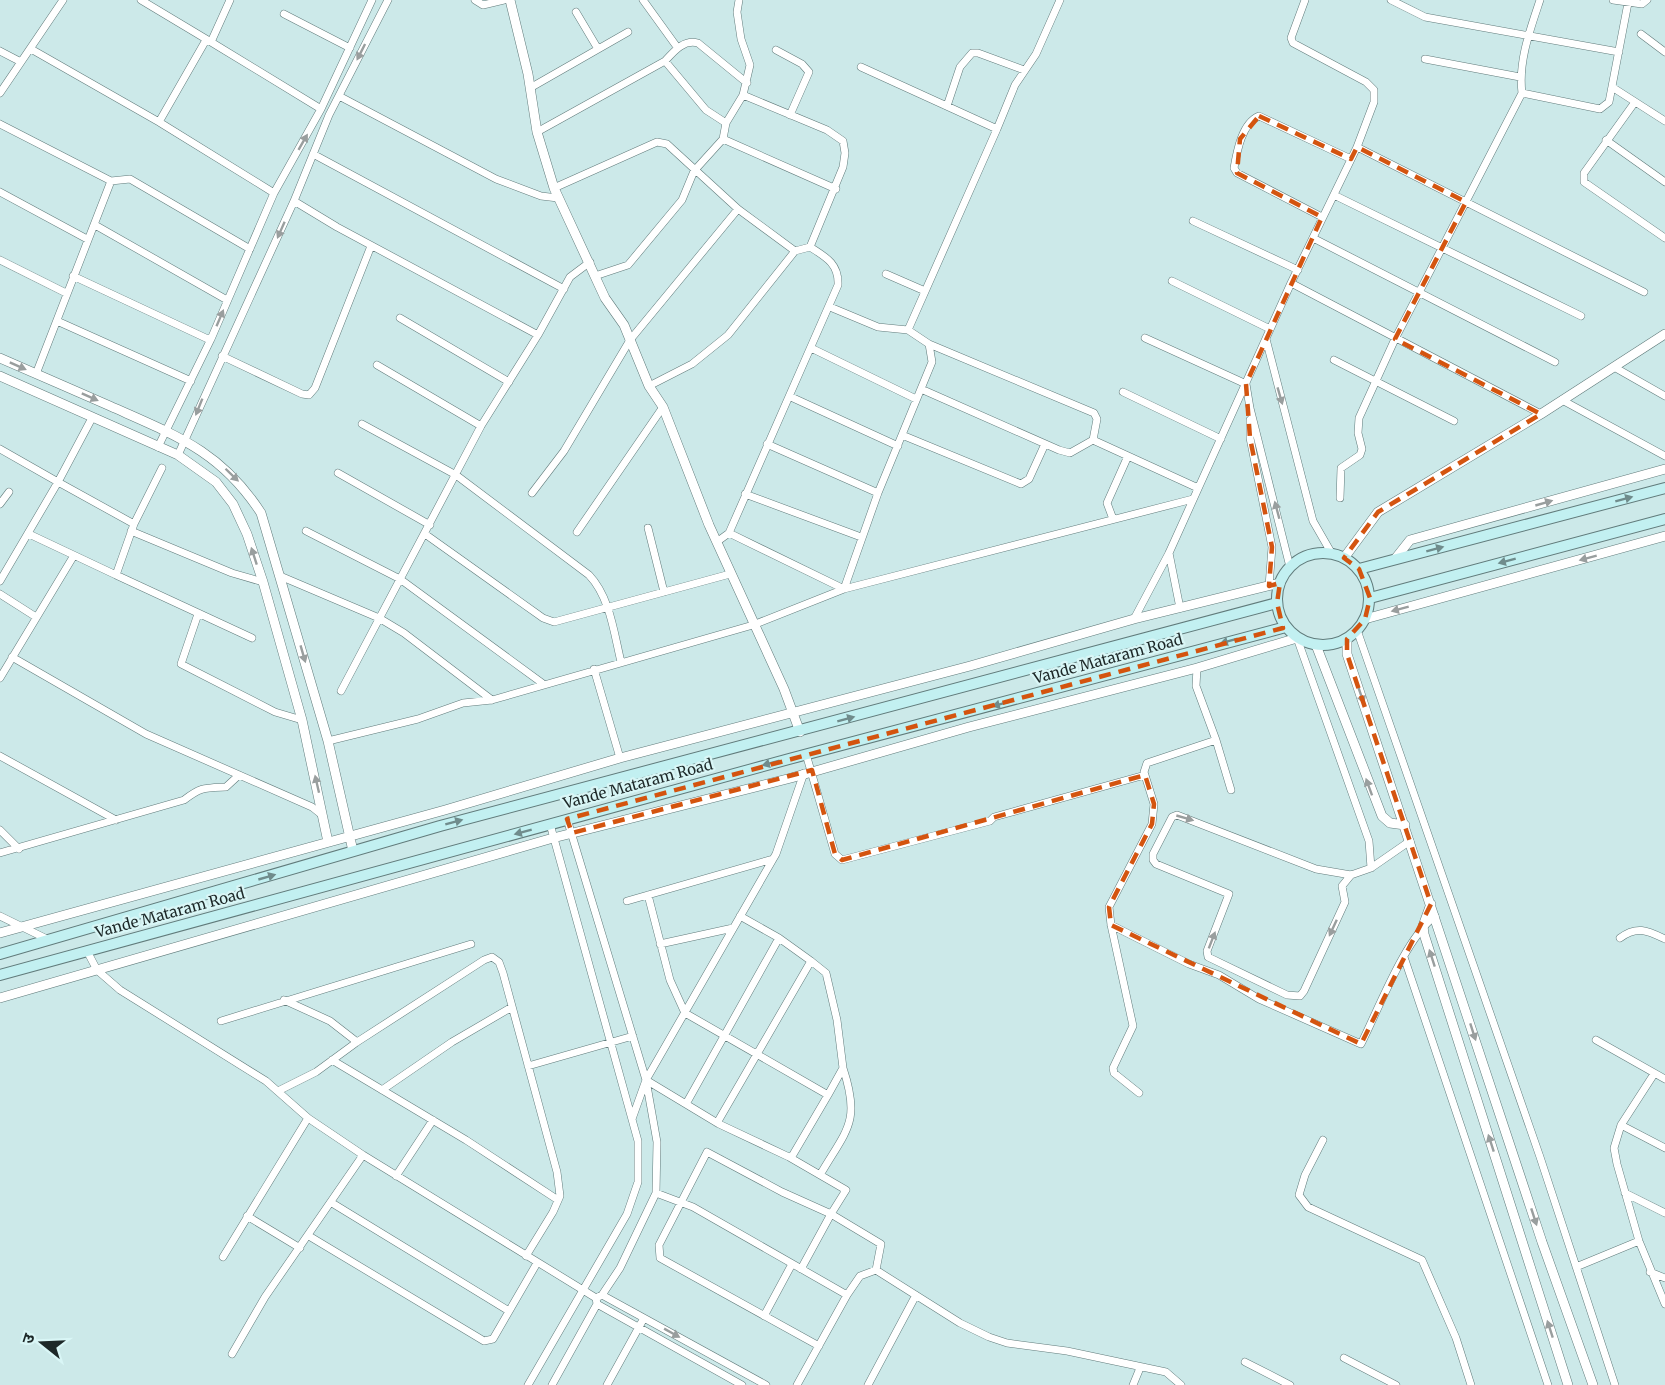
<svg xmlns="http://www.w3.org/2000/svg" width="1665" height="1385" viewBox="0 0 1665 1385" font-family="Merriweather,'Noto Sans Devanagari',serif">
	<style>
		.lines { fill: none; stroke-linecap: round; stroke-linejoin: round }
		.minor-casing { stroke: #617b7b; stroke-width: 8 }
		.tertiary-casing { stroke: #617b7b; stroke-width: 10 }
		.secondary-casing { stroke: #617b7b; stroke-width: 12 }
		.minor { stroke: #fff; stroke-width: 7 }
		.tertiary { stroke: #fff; stroke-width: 9 }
		.secondary { stroke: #c2f0f1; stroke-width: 10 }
		.oneway { fill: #999e9e }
		.oneway2 { fill: #708c8c }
		.marked { fill: none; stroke: #d4540f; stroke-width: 4.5; stroke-dasharray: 12 8; stroke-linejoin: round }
		.labels { text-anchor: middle; stroke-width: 4.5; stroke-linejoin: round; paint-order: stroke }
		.street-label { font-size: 15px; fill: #1d2828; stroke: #d9f6f6 }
	</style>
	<rect width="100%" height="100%" fill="#cce9e9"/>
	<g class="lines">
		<defs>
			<path id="minor" d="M 141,0 L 211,42 L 230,0
				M 475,0 L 483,5 L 504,0
				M 643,0 L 677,47
				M 1391,0 L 1425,17 L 1619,52
				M 1613,0 L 1642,4 L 1647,0
				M 576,12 L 598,49
				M 284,14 L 350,48
				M 1641,34 L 1665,52
				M 211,42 L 321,109
				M 31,49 L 159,122 L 274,193
				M 776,50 L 802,64 L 809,72 L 790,115
				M 0,51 L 21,62
				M 1425,59 L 1520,77
				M 665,61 L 706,110 L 726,123
				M 861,67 L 997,129 L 1015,85 L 1036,54 L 1060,0
				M 1612,87 L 1665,121
				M 530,88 L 628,32
				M 0,93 L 63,0
				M 1522,93 L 1600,109 L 1609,102 L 1628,3
				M 743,95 L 827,130 L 843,141 L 845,153 L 843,167 L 810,247
				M 339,96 L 496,179 L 541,196 L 558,198
				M 1635,102 L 1584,173 L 1584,182 L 1665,238
				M 947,106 L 960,67 L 972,53 L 978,53 L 1024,70
				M 159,122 L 206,40
				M 0,124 L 111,181
				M 537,132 L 665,61 C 674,51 684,39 698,43 L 747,83
				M 723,139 L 836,189
				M 1606,140 L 1665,182
				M 1357,147 L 1644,292
				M 313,154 L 564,289
				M 554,188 L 657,142 L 667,144 L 738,209 L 795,251 L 728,335 L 692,364 L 649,386
				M 0,192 L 87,239
				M 1334,195 L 1581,316
				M 294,201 L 337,227 L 538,335
				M 1322,217 L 1237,173 L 1234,168 C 1237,151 1242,123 1259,116 L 1351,159
				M 1193,221 L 1298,270
				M 95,225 L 227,300
				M 1313,238 L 1555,362
				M 0,260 L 66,293
				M 886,274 L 925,291
				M 73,276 L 210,340
				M 595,276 L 628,265 L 682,200 L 694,171 L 723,139 L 726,123 L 743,95 L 750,65 L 741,39 L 737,12 L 739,0
				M 1172,281 L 1270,329
				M 1291,283 L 1541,414
				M 400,318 L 509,382
				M 57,321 L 191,381
				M 908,330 L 997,129
				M 1145,338 L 1246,384
				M 1266,339 L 1313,521 L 1332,554
				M 929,344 L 1094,413 L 1097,419 L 1093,440
				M 811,348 L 916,399
				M 222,356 L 302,394 L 309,395 L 315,388 L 371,246
				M 1334,360 L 1454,421
				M 377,365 L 481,426
				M 1614,367 L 1665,396
				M 36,374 L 111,181 L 130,179 L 250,249
				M 1246,384 L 1250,408 L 1290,567
				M 921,389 L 1059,450 L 1070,453 L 1093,440 L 1198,488
				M 1123,392 L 1221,439
				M 791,397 L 898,446
				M 1562,400 L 1665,456
				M 1250,420 L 1250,438 L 1272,547 L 1269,586
				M 362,424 L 456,475 L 589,575 C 610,597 614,633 621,662
				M 902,435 L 1021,484 L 1029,479 L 1045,444
				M 767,444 L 878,493
				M 158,447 L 211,339 L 274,193 L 321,109 L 372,0
				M 0,449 L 58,482 L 92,418
				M 178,455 L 294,201 L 329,115 L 388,0
				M 338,473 L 430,525
				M 532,493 L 564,451 L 630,340 L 738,209
				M 745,494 L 861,537
				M 1340,498 L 1341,468 L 1360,455 L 1362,449 L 1358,433 L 1359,418 L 1395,339 L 1522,93 C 1518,62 1530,30 1540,0
				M 0,504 L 9,492
				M 1113,519 L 1107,503 L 1128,456
				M 648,528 L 664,592
				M 131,531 L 232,573 L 263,582
				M 306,531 L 400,579 L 542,683
				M 577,532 L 663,407
				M 729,533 L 844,589 L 1193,499
				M 29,534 L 116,575 L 134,524
				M 425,534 L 543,618 L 554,622 L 730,574
				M 718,541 L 729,533 L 838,285 C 839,264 826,257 810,247 L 795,251
				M 1169,553 L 1180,608
				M 116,575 L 252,638
				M 280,576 L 379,618 L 404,633 L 492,700
				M 0,581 L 58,482 L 134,524 L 162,468
				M 0,594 L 36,617
				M 198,614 L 181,664 L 275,712 L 302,720
				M 1134,619 L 1169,553 L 1291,283 L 1357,147 L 1374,102 L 1374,90 L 1366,82 L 1293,43 L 1291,38 L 1305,0
				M 1357,630 L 1540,1157 L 1615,1385
				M 1297,638 L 1369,841 L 1371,868
				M 12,657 L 146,734 L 312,807 L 322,815
				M 594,669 L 620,758
				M 0,678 L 73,557
				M 341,691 L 481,426 L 538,335 L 570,277 L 590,262
				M 1216,740 L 1231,790
				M 328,741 L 418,719 L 463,703 L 492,700 L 753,625 L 844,589 L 878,493 L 932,362 L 929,344 L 908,330 L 878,327 L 830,307
				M 806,754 L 835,854 L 842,860 L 990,821 L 994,817 L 1145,775
				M 0,756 L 116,820
				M 0,830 L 19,849
				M 0,853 L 184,800 C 201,787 204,788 226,787 L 239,775
				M 1351,875 L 1342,886 L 1345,902 L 1304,991 L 1300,996 L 1287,995 L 1208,957 L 1207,951 L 1229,894 L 1156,864 L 1153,860 L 1153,854 L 1172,817 L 1177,815 L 1316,869 L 1351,875 L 1371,868 L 1410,841
				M 648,895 L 670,980 L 685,1013 L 828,1095 L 791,1158
				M 627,901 L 773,859
				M 0,916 L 49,940
				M 1111,925 L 1189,964 L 1219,975 L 1259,999 L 1361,1044 C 1379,1008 1405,939 1435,916
				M 1620,938 C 1637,925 1648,931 1665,939
				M 660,944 L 733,928
				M 87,951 L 97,970 L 120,990 L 266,1081 L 308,1118 L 363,1155 L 596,1298
				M 1404,957 L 1548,1385
				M 811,961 L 826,973 L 837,1020 L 843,1068 L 828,1095
				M 284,1000 L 330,1021 L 357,1042
				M 221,1021 L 471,944
				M 1596,1040 L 1665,1079
				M 332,1060 L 466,1140 L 558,1200
				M 528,1066 L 633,1036
				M 1654,1074 L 1621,1125 L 1665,1148
				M 646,1080 L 719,1124 L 789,1157 L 846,1190 L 831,1214 L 881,1244 L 876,1270 L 960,1323 L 989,1337 L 1007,1343 L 1067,1351 L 1166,1372 L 1181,1385
				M 382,1090 L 452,1042 L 512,1007
				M 278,1091 L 316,1072 L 357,1042 L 484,960 L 492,957 L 499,962 L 503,973 L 557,1172 L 560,1196 L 553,1212 L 526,1256
				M 1139,1093 L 1114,1073 L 1113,1068 L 1133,1026 L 1111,925 L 1109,907 L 1152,824 L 1154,804 L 1144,772 L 1147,763 L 1216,740 L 1196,686 L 1197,668
				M 686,1104 L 779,938 L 740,916
				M 632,1119 L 646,1080 L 776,854 L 804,773
				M 717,1123 L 811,961 L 779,938
				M 1621,1125 L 1614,1148 L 1617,1164 L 1639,1241 L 1665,1304
				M 1323,1140 L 1305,1175 L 1299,1195 L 1308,1207 L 1422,1260 L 1456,1338 L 1471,1385
				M 820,1175 C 847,1129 861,1122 843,1068
				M 396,1176 L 433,1120
				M 656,1193 L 693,1207 L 847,1295 L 860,1276 L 876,1270
				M 1625,1193 L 1665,1213
				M 332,1203 L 509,1311
				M 247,1216 L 300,1248
				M 309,1236 L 484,1341 L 493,1339 L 537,1263
				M 223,1257 L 308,1118
				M 1576,1267 L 1639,1241
				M 801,1269 L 831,1214 L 782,1192 L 707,1152 L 659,1245 L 660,1258 L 819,1346
				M 1650,1272 L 1665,1278
				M 602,1295 L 766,1385
				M 597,1304 L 742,1385
				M 764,1316 L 792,1264
				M 232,1354 L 265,1297 L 363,1155
				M 1344,1358 L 1396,1385
				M 1245,1362 L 1290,1385
				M 528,1385 L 627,1214 L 638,1182 L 638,1141 L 550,824
				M 552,1385 L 597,1304 L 596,1298 L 602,1295 L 620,1268 L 656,1193 L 657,1142 L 646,1080 L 567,819
				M 607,1385 L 644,1318
				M 797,1385 L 847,1295
				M 868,1385 L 916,1295
				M 1133,1385 L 1140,1368"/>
			<path id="tertiary" d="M 510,0 L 528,74 L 537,132 L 554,188 L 605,298 L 624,325 L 649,386 L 663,407 L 709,525 L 784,689 L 800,732
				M 0,358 C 37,374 73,390 110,406 C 175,435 221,451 261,513 L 328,741 L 353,851
				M 0,376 L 178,455 L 216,482 L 233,504 L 247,534 L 263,582 L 302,720 L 328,842
				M 1344,558 L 1378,512 L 1541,414 L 1665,334
				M 1395,559 L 1410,540 L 1665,469
				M 1365,619 L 1665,536
				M 1347,639 L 1347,654 L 1542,1242 L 1593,1385
				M 1316,645 L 1382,816 L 1390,823 L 1405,825
				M 1431,904 L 1423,926 L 1424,934 L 1568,1385
				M 0,933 L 445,810 L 620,758 L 970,666 L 1134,619 L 1280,583
				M 0,998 L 553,838 L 791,778 L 969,727 L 1197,668 L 1297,638"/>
			<path id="secondary" d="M1277 599a46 46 0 1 1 92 0a46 46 0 1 1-92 0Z
				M 1359,569 L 1665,488
				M 1370,598 L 1665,519
				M 0,954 L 440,826 L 1277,603
				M 0,975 L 789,759 L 1286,627"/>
		</defs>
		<use href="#minor" class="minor-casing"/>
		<use href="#tertiary" class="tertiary-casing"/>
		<use href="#secondary" class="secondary-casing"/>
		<use href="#minor" class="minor"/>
		<use href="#tertiary" class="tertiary"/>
		<use href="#secondary" class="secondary"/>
	</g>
	<defs><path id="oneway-solid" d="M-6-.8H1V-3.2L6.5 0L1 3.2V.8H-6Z" transform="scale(1.5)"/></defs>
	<g class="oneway">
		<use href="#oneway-solid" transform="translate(361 52) rotate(117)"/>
		<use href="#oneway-solid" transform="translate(303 142) rotate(-60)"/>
		<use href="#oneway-solid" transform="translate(281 230) rotate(114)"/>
		<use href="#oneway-solid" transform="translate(220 318) rotate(-67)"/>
		<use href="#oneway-solid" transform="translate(18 366) rotate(24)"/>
		<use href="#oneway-solid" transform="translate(1280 396) rotate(74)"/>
		<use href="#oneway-solid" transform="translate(90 397) rotate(24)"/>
		<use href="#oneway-solid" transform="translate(199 407) rotate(112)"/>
		<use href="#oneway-solid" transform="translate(232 475) rotate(44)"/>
		<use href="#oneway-solid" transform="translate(1544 503) rotate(-16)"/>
		<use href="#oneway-solid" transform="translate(1277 510) rotate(-105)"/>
		<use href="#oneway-solid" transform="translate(254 556) rotate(-108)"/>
		<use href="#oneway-solid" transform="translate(1588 558) rotate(165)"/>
		<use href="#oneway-solid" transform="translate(1400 609) rotate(165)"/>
		<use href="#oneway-solid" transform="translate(303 654) rotate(74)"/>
		<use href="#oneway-solid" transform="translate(1361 695) rotate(71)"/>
		<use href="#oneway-solid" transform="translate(317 784) rotate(-103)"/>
		<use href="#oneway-solid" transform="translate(1369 787) rotate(-110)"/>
		<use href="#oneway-solid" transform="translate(1185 818) rotate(16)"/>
		<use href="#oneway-solid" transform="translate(1333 928) rotate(115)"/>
		<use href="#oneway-solid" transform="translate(1212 940) rotate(-69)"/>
		<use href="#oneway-solid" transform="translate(1432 958) rotate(-108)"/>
		<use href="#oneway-solid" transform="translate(1473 1032) rotate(72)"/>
		<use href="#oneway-solid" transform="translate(1491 1143) rotate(-108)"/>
		<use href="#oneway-solid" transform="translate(1534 1217) rotate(72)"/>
		<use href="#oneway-solid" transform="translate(1550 1329) rotate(-108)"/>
		<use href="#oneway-solid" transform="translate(672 1333) rotate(29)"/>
	</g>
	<g class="oneway2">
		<use href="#oneway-solid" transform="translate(1624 499) rotate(-15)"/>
		<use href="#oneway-solid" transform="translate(1435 549) rotate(-15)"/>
		<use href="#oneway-solid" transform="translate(1507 561) rotate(165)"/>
		<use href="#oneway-solid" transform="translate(1229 641) rotate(165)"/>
		<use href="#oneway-solid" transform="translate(1001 704) rotate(165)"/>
		<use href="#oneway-solid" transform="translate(846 719) rotate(-15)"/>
		<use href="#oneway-solid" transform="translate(771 763) rotate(165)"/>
		<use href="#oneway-solid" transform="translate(454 822) rotate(-15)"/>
		<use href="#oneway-solid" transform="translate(523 832) rotate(165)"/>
		<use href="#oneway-solid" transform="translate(267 877) rotate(-16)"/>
	</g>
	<path class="marked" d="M 1259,116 L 1351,159 L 1357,147 L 1466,202 L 1395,339 L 1541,414 L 1378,512 L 1344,558 L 1359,569 L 1370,598 L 1365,619 L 1347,639 L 1347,654 L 1431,904 L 1361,1044 L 1111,925 L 1109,907 L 1152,824 L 1154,804 L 1145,775 L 842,860 L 835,854 L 812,770 L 572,833 L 567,819 L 1283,628 L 1277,603 L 1280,583 L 1269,586 L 1272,547 L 1250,438 L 1246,384 L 1322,217 L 1237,173 L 1240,139 Z"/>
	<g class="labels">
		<g class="street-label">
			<text transform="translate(1108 659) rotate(-15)" y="5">Vande Mataram Road</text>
			<text transform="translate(638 784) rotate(-15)" y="5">Vande Mataram Road</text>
			<text transform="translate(170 913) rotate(-15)" y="5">Vande Mataram Road</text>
		</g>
	</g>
	<g transform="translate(42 1343) rotate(288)" stroke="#d9f6f6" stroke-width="4.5" paint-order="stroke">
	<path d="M0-4.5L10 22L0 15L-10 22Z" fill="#1d2828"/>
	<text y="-9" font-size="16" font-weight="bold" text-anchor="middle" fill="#1d2828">उ</text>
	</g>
</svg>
